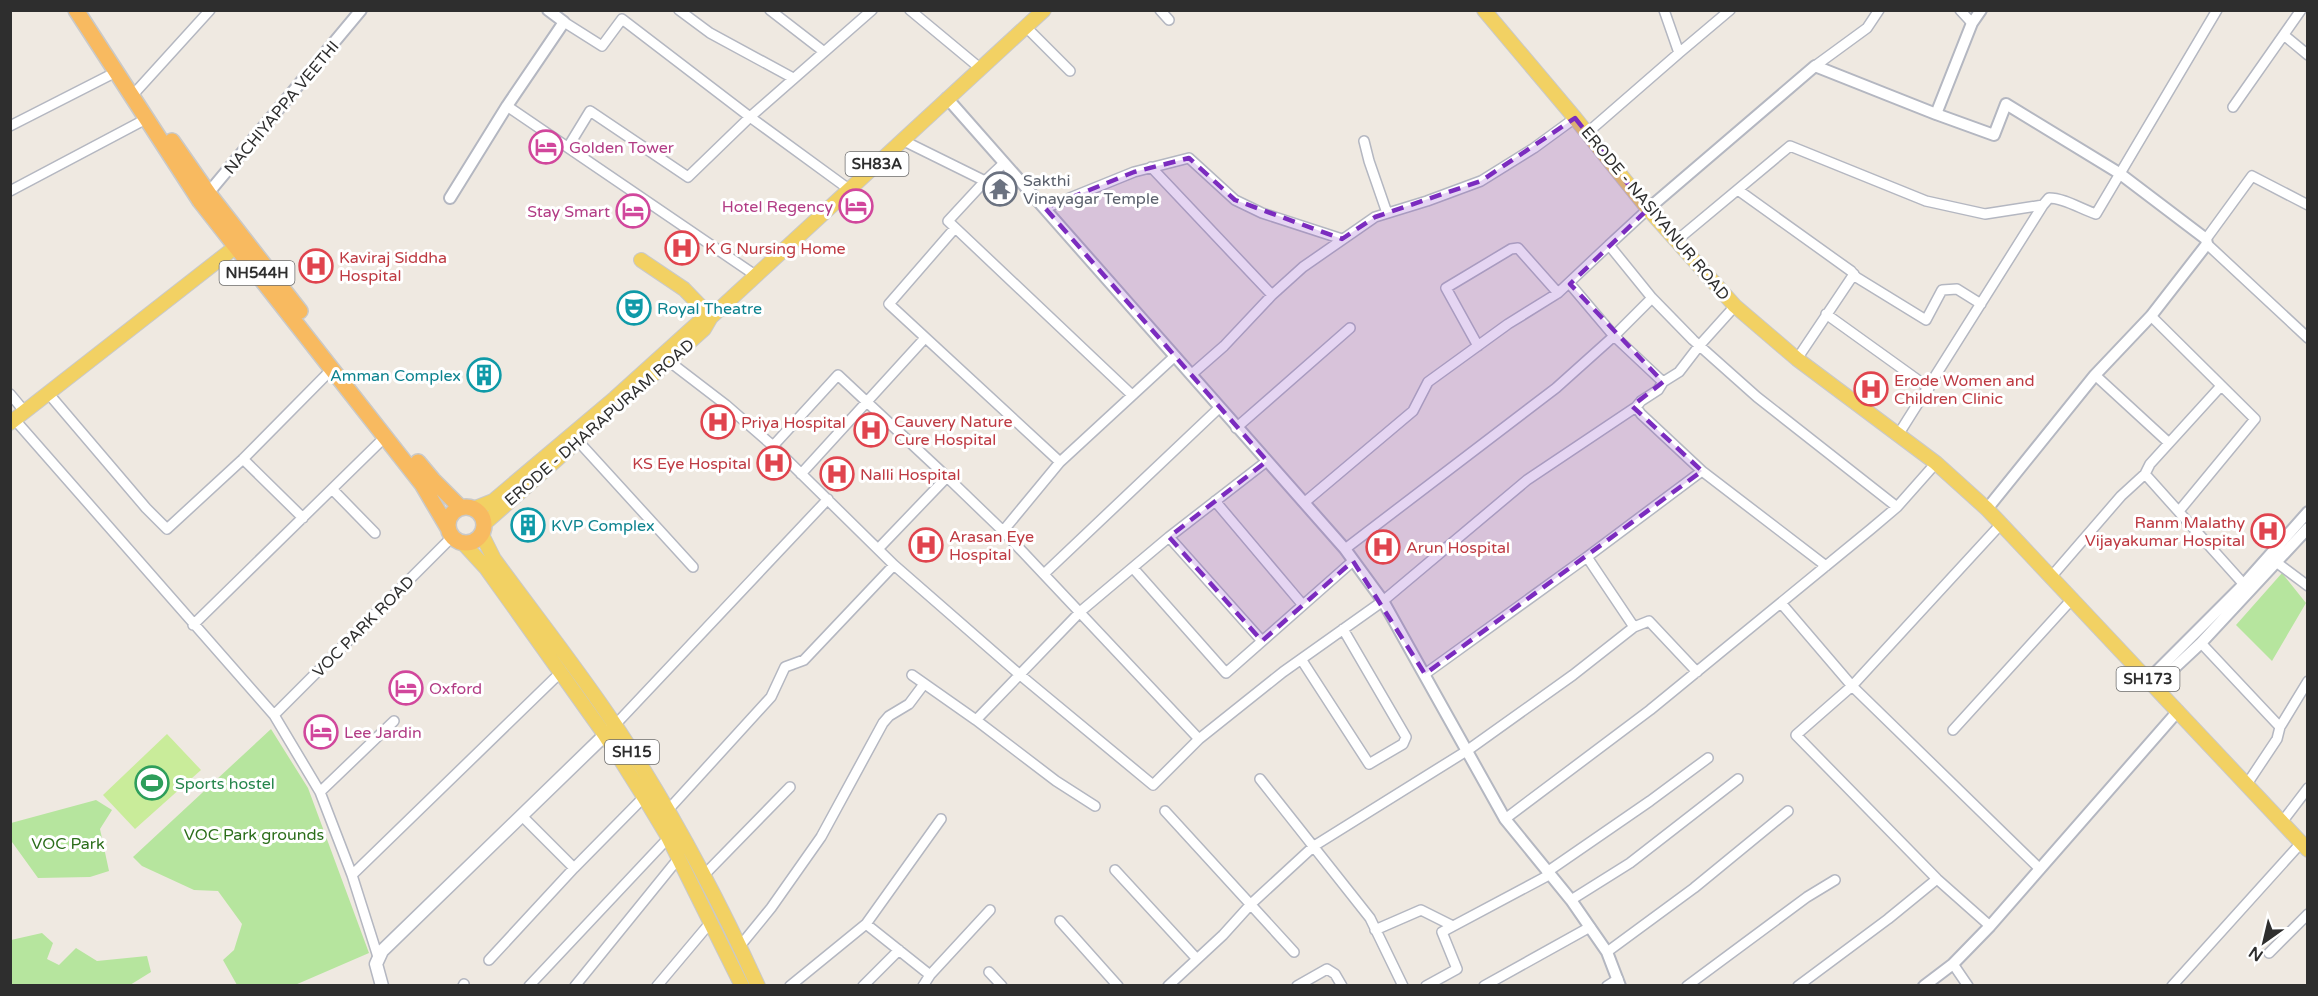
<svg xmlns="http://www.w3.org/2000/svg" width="2318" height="996" viewBox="0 0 2318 996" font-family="'Varela Round',sans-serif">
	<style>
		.green { fill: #b6e59e }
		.pitch { fill: #c9ec9a }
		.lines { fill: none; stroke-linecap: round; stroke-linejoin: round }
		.minor-casing { stroke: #b4b7c1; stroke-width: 12 }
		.tertiary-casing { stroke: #b4b7c1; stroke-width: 14 }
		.secondary-casing { stroke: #b4b7c1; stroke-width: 15 }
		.primary-casing { stroke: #c9c9c9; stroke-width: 16 }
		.trunk-casing { stroke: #c9c9c9; stroke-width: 18 }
		.minor { stroke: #fff; stroke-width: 9 }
		.tertiary { stroke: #fff; stroke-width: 10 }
		.secondary { stroke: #fff; stroke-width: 12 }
		.primary { stroke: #f2d163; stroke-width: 14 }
		.trunk { stroke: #f8ba60; stroke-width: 15 }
		.marked { fill: #7b2cbf; fill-opacity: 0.2; stroke: #7b2cbf; stroke-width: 4.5; stroke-dasharray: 12 8; stroke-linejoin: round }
		.labels { text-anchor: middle; stroke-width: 6; stroke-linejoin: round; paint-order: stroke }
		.shield { fill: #fff; stroke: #6d6d6d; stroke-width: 1.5 }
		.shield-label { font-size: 15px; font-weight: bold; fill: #2e2e2e }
		.street-label { font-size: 16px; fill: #2e2e2e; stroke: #fff }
		.hotel-label { font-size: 16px; fill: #b23c85; stroke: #fff; text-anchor: start }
		.worship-label { font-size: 16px; fill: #5b616d; stroke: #fff; text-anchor: start }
		.health-label { font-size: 16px; fill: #be3a42; stroke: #fff; text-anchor: start }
		.culture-label { font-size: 16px; fill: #0d838f; stroke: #fff; text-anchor: start }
		.leisure-label { font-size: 16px; fill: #27864d; stroke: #fff; text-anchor: start }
		.park-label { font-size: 16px; fill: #2c6e1b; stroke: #fff }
	</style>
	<rect width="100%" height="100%" fill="#efe9e1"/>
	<path class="green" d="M 2282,573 L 2306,603 L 2272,661 L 2236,625 Z
		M 271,729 L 308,788 L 369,953 L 295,985 L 237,985 L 223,960 L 234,950 L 242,924 L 218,891 L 194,890 L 142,866 L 133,857 Z
		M 96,800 L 112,810 L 100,829 L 109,871 L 90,877 L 38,878 L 12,842 L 11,850 L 11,823 Z
		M 42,933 L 53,943 L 47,959 L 59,965 L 76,948 L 97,961 L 147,956 L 151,972 L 130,985 L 11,985 L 11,940 Z"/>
	<path class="pitch" d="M 167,734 L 201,770 L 135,829 L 103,795 Z"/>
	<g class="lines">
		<defs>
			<path id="minor" d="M 679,10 L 710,33 L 793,78
				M 770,10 L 823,51
				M 910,10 L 981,69
				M 1160,10 L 1169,20
				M 1960,10 L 1972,23
				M 564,22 L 602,46 L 622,19 L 750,117 L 850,190
				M 1026,27 L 1070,71
				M 2285,36 L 2308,55
				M 1679,53 L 1730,10
				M 1815,66 L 1867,28 L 1879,10
				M 131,97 L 210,10
				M 507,106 L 755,275
				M 2233,107 L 2301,10
				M 10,126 L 116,72
				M 1587,133 L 1679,53 L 1664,10
				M 902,140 L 985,181 L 948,221 L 1132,395
				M 1364,141 L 1369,161 L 1387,213
				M 568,147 L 590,111 L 688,177 L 750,117 L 872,10
				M 1151,167 L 1272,295
				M 985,181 L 1003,164
				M 1738,190 L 1851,271 L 1856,277 L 1926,320 L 1942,290 L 1957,289 L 1981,304
				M 10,191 L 146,119
				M 2043,205 L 2049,198 C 2064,198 2081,209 2096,214 L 2217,10
				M 1045,208 L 1134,172 L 1189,158 L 1235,200 L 1262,213 L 1342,239
				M 955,228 L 889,304 L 1060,462 L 1175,356
				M 2206,239 L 2252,176 L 2308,205
				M 1676,241 L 1790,146 L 1926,201 L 1985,214 L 2043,205 L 1898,435
				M 2207,244 L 2308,338
				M 1609,245 L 1648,209
				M 1570,284 L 1614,336 L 1663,382
				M 1826,314 L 1929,388
				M 2151,316 L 2255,419 L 2179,511
				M 1478,346 L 1446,288 L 1511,249 L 1518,248 L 1558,293
				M 666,359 L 726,405 L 773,446 L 894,565 L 1019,674 L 1153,785 L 1199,739 L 1283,672 L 1383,601 L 1527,480 L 1636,407 L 1641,401 L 1658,390 L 1663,382 L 1679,372 L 1699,346 L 1735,306
				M 1797,359 L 1854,274
				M 1192,374 L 1224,346 L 1272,295 L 1303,267 L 1375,217 L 1427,201 L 1481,181 L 1534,148 L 1575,118
				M 2095,375 L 2169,443
				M 48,393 L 146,508 L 167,529 L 243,459 L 333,368
				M 10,394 L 25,412
				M 1636,407 L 1641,414 L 1702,471 L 1826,566
				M 15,420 L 274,715 L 320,792 L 352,875
				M 1236,428 L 1350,328
				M 578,441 L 693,567
				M 773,446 L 838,375 L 947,477
				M 243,459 L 303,518
				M 801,474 L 925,338
				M 2145,474 L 2248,589
				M 332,489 L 375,533
				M 1215,501 L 1302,604
				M 1305,502 L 1413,411 L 1428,382 L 1508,324 L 1558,293 L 1609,245 L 1652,298 L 1693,340 L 1757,397 L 1897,507
				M 1003,531 L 1199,739
				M 1169,537 L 1262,641
				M 878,549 L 947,477 L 1003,531 L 1060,462
				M 1345,549 L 1556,388 L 1614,336 L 1652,298
				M 1587,557 L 1702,471
				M 2276,562 L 2308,586
				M 1133,568 L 1226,673 L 1353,561
				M 1045,573 L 1219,408
				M 2051,577 L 2121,496 L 2145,474 L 2150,464 L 2221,386
				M 1781,603 L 1852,686 L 2040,869
				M 193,625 L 385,437
				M 1634,627 L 1649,621 L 1697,672
				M 2201,643 L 2280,727
				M 1301,659 L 1369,764 L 1403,744 L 1406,737 L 1343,629
				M 912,675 L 976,720
				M 274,715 L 452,537
				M 615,725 L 828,499
				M 1953,730 L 2073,598
				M 1260,779 L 1370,918 L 1403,986
				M 2247,784 L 2277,739 L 2280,727 L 2308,681
				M 320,792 L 394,721
				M 1095,806 L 1056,781 L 976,720 L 1081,611 L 1169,537 L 1267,461
				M 668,810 L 771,697 L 785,667 L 804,660 L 894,565
				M 1165,811 L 1294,952
				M 521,815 L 574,868
				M 1505,819 L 1650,710 L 1871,529 L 1897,507 L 1936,463
				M 2282,822 L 2308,788
				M 1115,870 L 1197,959
				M 1547,872 L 1650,801 L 1708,758
				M 704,875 L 790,787
				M 1571,900 L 1630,863 L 1738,779
				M 1060,921 L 1118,986
				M 866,924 L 930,975
				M 1990,926 L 1937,879 L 1796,735 L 1852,686 L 2001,524
				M 1375,930 L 1421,910 L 1453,926
				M 740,946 L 771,908 L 821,837 L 883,723 L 889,716 L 909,704 L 924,684
				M 1607,952 L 1694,888 L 1788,811
				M 2269,953 L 2308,914
				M 378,957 L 352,875 L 560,673
				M 489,960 L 574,868 L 644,797
				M 1953,964 L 1968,986
				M 989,972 L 1002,986
				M 463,986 L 464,984
				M 529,986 L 672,834
				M 575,986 L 678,859
				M 657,986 L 710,923
				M 790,986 L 866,924 L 941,819
				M 863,986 L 899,950
				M 923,986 L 930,975 L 990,910
				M 1168,986 L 1223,935 L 1251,904 L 1314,846 L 1468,750 L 1573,675 L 1634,627 L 1587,557 L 1425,674
				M 1297,986 L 1327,969 L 1335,974 L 1342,986
				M 1426,986 L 1457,969 L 1442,932 L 1549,875
				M 1484,986 L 1590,927
				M 1607,986 L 1618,979
				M 1687,986 L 1807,897 L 1835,880
				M 1798,986 L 1888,919 L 1937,879
				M 2172,986 L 2301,843"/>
			<path id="tertiary" d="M 947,98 L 1345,549 L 1383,601 L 1505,819 L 1571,900 L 1607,952 L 1620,986
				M 1936,114 L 1994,135 L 2006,104 L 2119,173 L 2206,239 L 2207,244 L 2151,316 L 2095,375 L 1987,509
				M 205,197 L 361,10
				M 450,198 L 507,106 L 564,22 L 548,10
				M 1648,209 L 1815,66 L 1936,114 L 1972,23 L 1981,10
				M 2148,680 L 2244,584 L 2308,512
				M 2155,686 L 2201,643 L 2308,528
				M 1924,986 L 1953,964 L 1990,926 L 2178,711"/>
			<path id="secondary" d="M 382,986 L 376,964 L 382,951 L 611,729"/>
			<path id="primary" d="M 1484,10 L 1575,118 L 1648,209 L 1735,306 L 1797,359 L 1936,463 L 1987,509 L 2308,850
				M 641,260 L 684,289 L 711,317
				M 654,374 L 704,329 L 711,317
				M 10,423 L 243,241
				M 473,509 L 493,501 L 615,398 L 698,323 L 711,317 L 1044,10
				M 484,524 L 572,446
				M 482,535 L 494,559 C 534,614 577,668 615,725 C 670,808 717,896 758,986
				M 463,543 L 486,568 L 521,617 L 605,735 L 644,797 L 668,837 L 742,986"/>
			<path id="trunk" d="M 76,10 L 200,201 L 422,484 L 448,528
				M 172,141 L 209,194 L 300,311
				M 418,462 L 433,480 L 461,508
				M448 525a18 18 0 1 1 36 0a18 18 0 1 1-36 0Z"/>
		</defs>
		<use href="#minor" class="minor-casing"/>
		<use href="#tertiary" class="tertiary-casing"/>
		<use href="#secondary" class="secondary-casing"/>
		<use href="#primary" class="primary-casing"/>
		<use href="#trunk" class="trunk-casing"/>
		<use href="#minor" class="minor"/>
		<use href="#tertiary" class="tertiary"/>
		<use href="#secondary" class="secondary"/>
		<use href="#primary" class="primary"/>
		<use href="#trunk" class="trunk"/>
	</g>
	<path class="marked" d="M 1575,118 L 1648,209 L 1570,284 L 1663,382 L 1632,406 L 1702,471 L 1425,674 L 1353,561 L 1262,641 L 1169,537 L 1267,461 L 1045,208 L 1134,172 L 1189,158 L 1235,200 L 1342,239 L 1375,217 L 1481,181 Z"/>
	<defs>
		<symbol id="hotel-ring" viewBox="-11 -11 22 22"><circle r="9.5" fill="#fff" stroke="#d1479c" stroke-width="1.5"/><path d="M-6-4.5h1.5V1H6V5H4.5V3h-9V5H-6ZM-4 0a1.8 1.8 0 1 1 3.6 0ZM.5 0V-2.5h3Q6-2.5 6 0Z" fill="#d1479c"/></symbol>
		<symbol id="temple-ring" viewBox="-11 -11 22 22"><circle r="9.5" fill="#fff" stroke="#6b7280" stroke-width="1.5"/><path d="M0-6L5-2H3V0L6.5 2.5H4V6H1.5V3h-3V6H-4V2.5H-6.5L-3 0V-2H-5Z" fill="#6b7280"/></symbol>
		<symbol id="hospital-ring" viewBox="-11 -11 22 22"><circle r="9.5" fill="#fff" stroke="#e0444e" stroke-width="1.5"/><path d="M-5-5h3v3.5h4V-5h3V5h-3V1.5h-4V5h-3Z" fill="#e0444e"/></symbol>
		<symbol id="theatre-ring" viewBox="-11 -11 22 22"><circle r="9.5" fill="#fff" stroke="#0f9aa8" stroke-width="1.5"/><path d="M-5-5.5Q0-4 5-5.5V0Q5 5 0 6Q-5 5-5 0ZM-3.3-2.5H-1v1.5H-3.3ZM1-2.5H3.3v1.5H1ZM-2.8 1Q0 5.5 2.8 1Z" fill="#0f9aa8"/></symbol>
		<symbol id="building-ring" viewBox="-11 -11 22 22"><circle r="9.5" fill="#fff" stroke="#0f9aa8" stroke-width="1.5"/><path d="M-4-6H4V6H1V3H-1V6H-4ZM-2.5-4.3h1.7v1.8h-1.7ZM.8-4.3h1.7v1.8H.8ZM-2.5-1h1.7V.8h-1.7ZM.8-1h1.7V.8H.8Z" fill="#0f9aa8"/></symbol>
		<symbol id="stadium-ring" viewBox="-11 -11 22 22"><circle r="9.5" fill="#fff" stroke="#2e9e5b" stroke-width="1.5"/><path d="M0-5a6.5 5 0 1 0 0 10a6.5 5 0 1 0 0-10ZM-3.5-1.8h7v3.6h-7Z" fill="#2e9e5b"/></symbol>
	</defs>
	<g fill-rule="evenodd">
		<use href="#hotel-ring" x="527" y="128" width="38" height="38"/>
		<use href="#temple-ring" x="981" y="170" width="38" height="38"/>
		<use href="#hotel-ring" x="837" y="187" width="38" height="38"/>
		<use href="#hotel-ring" x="614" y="192" width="38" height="38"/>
		<use href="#hospital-ring" x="663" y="229" width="38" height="38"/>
		<use href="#hospital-ring" x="297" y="247" width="38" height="38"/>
		<use href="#theatre-ring" x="615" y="289" width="38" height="38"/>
		<use href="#building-ring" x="465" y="356" width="38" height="38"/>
		<use href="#hospital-ring" x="1852" y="370" width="38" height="38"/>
		<use href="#hospital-ring" x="699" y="403" width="38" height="38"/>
		<use href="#hospital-ring" x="852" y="411" width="38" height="38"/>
		<use href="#hospital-ring" x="755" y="444" width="38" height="38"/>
		<use href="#hospital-ring" x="818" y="455" width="38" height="38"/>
		<use href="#building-ring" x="509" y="506" width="38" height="38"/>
		<use href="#hospital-ring" x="2249" y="512" width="38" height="38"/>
		<use href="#hospital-ring" x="907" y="526" width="38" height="38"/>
		<use href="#hospital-ring" x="1364" y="528" width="38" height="38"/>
		<use href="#hotel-ring" x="387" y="669" width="38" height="38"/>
		<use href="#hotel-ring" x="302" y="713" width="38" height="38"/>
		<use href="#stadium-ring" x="133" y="764" width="38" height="38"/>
	</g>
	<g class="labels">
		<g class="shield">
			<rect x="845.5" y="152" width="63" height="24" rx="4.5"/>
			<rect x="219.5" y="261" width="75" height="24" rx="4.5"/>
			<rect x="2116.5" y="667" width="63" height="24" rx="4.5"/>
			<rect x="605" y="740" width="54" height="24" rx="4.5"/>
		</g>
		<g class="shield-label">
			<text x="877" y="169">SH83A</text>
			<text x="257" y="278">NH544H</text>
			<text x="2148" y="684">SH173</text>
			<text x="632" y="757">SH15</text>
		</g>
		<g class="street-label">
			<text transform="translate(281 107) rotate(-50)" y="6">NACHIYAPPA VEETHI</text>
			<text transform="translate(1656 213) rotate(50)" y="6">ERODE - NASIYANUR ROAD</text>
			<text transform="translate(599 422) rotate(-41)" y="6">ERODE - DHARAPURAM ROAD</text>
			<text transform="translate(363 626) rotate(-45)" y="6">VOC PARK ROAD</text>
		</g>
		<g class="hotel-label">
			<text x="569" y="153">Golden Tower</text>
			<text x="833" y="212" text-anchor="end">Hotel Regency</text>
			<text x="610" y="217" text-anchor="end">Stay Smart</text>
			<text x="429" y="694">Oxford</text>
			<text x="344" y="738">Lee Jardin</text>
		</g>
		<g class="worship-label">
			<text x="1023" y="186">Sakthi<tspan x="1023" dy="18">Vinayagar Temple</tspan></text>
		</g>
		<g class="health-label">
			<text x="705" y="254">K G Nursing Home</text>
			<text x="339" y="263">Kaviraj Siddha<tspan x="339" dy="18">Hospital</tspan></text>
			<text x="1894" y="386">Erode Women and<tspan x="1894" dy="18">Children Clinic</tspan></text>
			<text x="894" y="427">Cauvery Nature<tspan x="894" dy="18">Cure Hospital</tspan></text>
			<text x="741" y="428">Priya Hospital</text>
			<text x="751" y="469" text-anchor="end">KS Eye Hospital</text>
			<text x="860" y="480">Nalli Hospital</text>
			<text x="2245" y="528" text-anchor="end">Ranm Malathy<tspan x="2245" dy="18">Vijayakumar Hospital</tspan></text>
			<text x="949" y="542">Arasan Eye<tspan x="949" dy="18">Hospital</tspan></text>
			<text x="1406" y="553">Arun Hospital</text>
		</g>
		<g class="culture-label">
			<text x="657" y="314">Royal Theatre</text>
			<text x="461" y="381" text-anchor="end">Amman Complex</text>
			<text x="551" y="531">KVP Complex</text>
		</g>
		<g class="leisure-label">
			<text x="175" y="789">Sports hostel</text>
		</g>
		<g class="park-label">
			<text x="254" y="840">VOC Park grounds</text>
			<text x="68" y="849">VOC Park</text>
		</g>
	</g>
	<rect width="2318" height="996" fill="none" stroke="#2e2e2e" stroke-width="24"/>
	<g transform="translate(2264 942) rotate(214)" stroke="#ffffff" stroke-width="4.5" paint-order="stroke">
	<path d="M0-4.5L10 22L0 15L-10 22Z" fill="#2e2e2e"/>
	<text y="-9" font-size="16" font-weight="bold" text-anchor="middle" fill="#2e2e2e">N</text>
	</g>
</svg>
